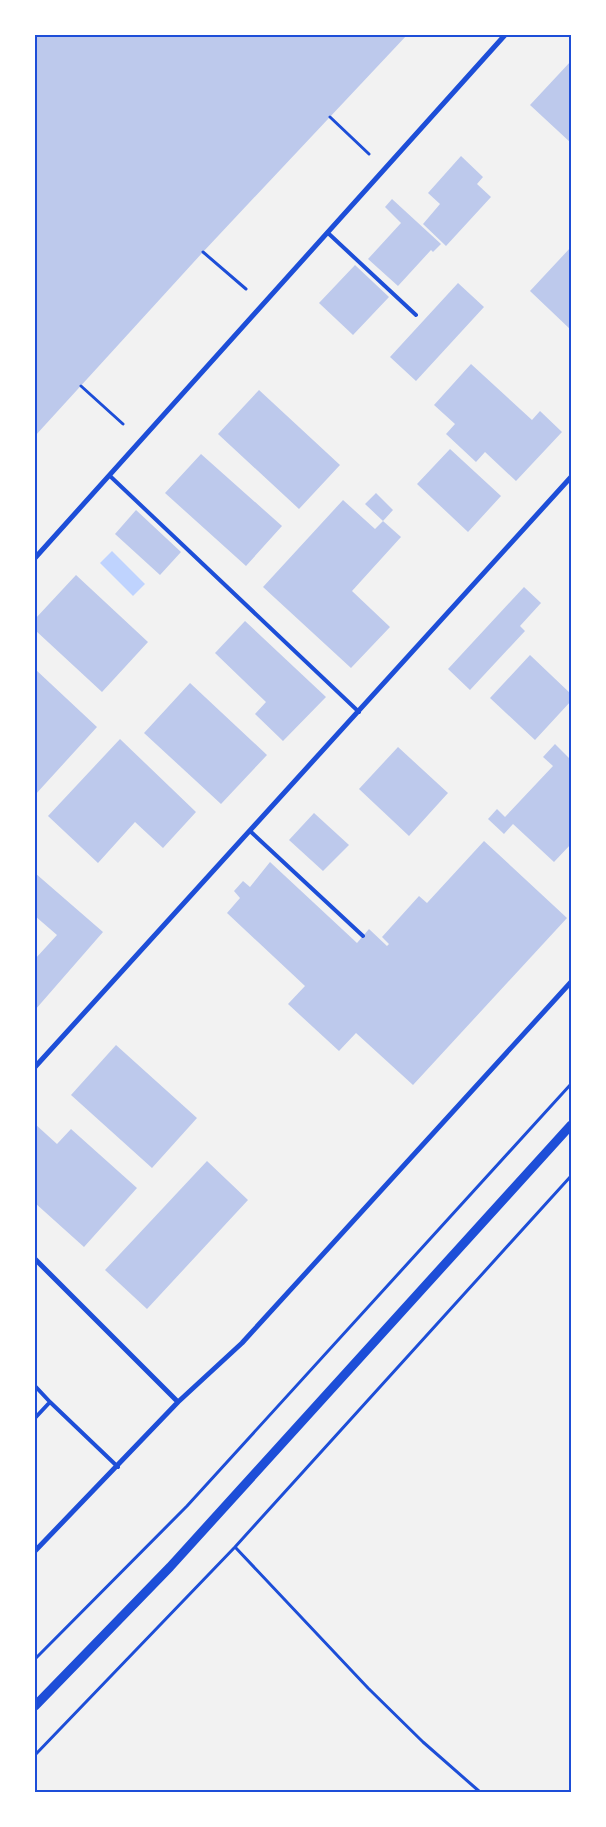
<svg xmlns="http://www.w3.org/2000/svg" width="606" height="1827" viewBox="0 0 606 1827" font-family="Montserrat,sans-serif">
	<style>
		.water { fill: #bfd3fe }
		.building { fill: #bdc9ec }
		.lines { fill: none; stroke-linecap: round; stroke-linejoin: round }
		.path { stroke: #1d4ed8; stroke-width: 3 }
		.service { stroke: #1d4ed8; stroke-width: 4 }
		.minor { stroke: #1d4ed8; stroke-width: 5 }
		.tertiary { stroke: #1d4ed8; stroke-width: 9 }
		.neatline { fill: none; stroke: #1d4ed8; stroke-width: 2 }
	</style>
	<rect width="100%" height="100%" fill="#f2f2f2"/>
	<path class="water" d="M 112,551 L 145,584 L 133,596 L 100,563 Z"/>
	<path class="building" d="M 35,35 L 407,35 L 203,252 L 35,436 Z
		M 571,61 L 571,143 L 530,105 Z
		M 461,156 L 483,177 L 477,184 L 491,197 L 446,246 L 423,224 L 440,204 L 428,193 Z
		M 392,199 L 441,244 L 433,252 L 431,250 L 398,286 L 368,259 L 401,223 L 385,207 Z
		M 571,247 L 571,330 L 530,291 Z
		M 355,265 L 389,297 L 353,335 L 319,303 Z
		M 458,283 L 484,307 L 416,381 L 390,357 Z
		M 471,364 L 532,420 L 540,411 L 562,432 L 516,481 L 485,452 L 476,462 L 446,434 L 455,424 L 434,405 Z
		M 259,390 L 340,465 L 299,509 L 218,434 Z
		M 450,449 L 501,496 L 468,532 L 417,484 Z
		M 201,454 L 282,526 L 246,566 L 165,493 Z
		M 376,493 L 393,510 L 383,521 L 365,504 Z
		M 343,500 L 375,529 L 383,521 L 401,537 L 352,591 L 390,627 L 351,668 L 263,587 Z
		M 136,510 L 181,552 L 160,575 L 115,534 Z
		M 76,575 L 148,642 L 102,692 L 35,630 L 35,619 Z
		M 524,587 L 541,603 L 520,626 L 525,631 L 470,690 L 448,669 Z
		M 245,621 L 326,697 L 283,741 L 255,714 L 266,702 L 215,653 Z
		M 530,655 L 571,694 L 571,701 L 535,740 L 490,698 Z
		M 35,669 L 97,727 L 35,795 Z
		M 190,683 L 267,755 L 221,804 L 144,733 Z
		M 120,739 L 196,812 L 163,848 L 135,822 L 98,863 L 48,816 Z
		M 555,744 L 571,760 L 571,844 L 554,862 L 513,824 L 504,834 L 488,819 L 497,809 L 505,817 L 553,766 L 543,757 Z
		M 398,747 L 448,793 L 409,836 L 359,789 Z
		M 314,813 L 349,845 L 323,871 L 289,840 Z
		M 484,841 L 567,918 L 413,1085 L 356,1033 L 339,1051 L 288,1004 L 305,986 L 227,913 L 240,898 L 234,891 L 243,881 L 250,887 L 270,862 L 357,943 L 369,929 L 387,946 L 389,944 L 382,937 L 419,896 L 427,903 Z
		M 35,873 L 103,932 L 35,1010 L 35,959 L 57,935 L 35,916 Z
		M 116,1045 L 197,1118 L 152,1168 L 71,1095 Z
		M 35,1124 L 57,1144 L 71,1129 L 137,1188 L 84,1247 L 35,1203 Z
		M 207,1161 L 248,1200 L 147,1309 L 105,1270 Z"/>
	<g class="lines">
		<path class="path" d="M 330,117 L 369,154
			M 203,252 L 246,289
			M 81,386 L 123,424
			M 235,1547 L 368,1688 L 423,1742 L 480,1792
			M 35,1659 L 187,1506 L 571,1084
			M 35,1755 L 235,1547 L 571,1176"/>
		<path class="service" d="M 328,233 L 416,315
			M 110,476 L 359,712
			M 250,831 L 363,936
			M 35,1386 L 50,1402
			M 35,1418 L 50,1402 L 118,1467"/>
		<path class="minor" d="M 35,558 L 505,35
			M 35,1067 L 571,477
			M 35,1259 L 178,1402
			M 35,1551 L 178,1402 L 242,1343 L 571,982"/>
		<path class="tertiary" d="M 35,1706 L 170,1567 L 571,1125"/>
	</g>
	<rect width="606" height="1827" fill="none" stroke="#ffffff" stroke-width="72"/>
	<rect x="36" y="36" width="534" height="1755" class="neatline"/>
</svg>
